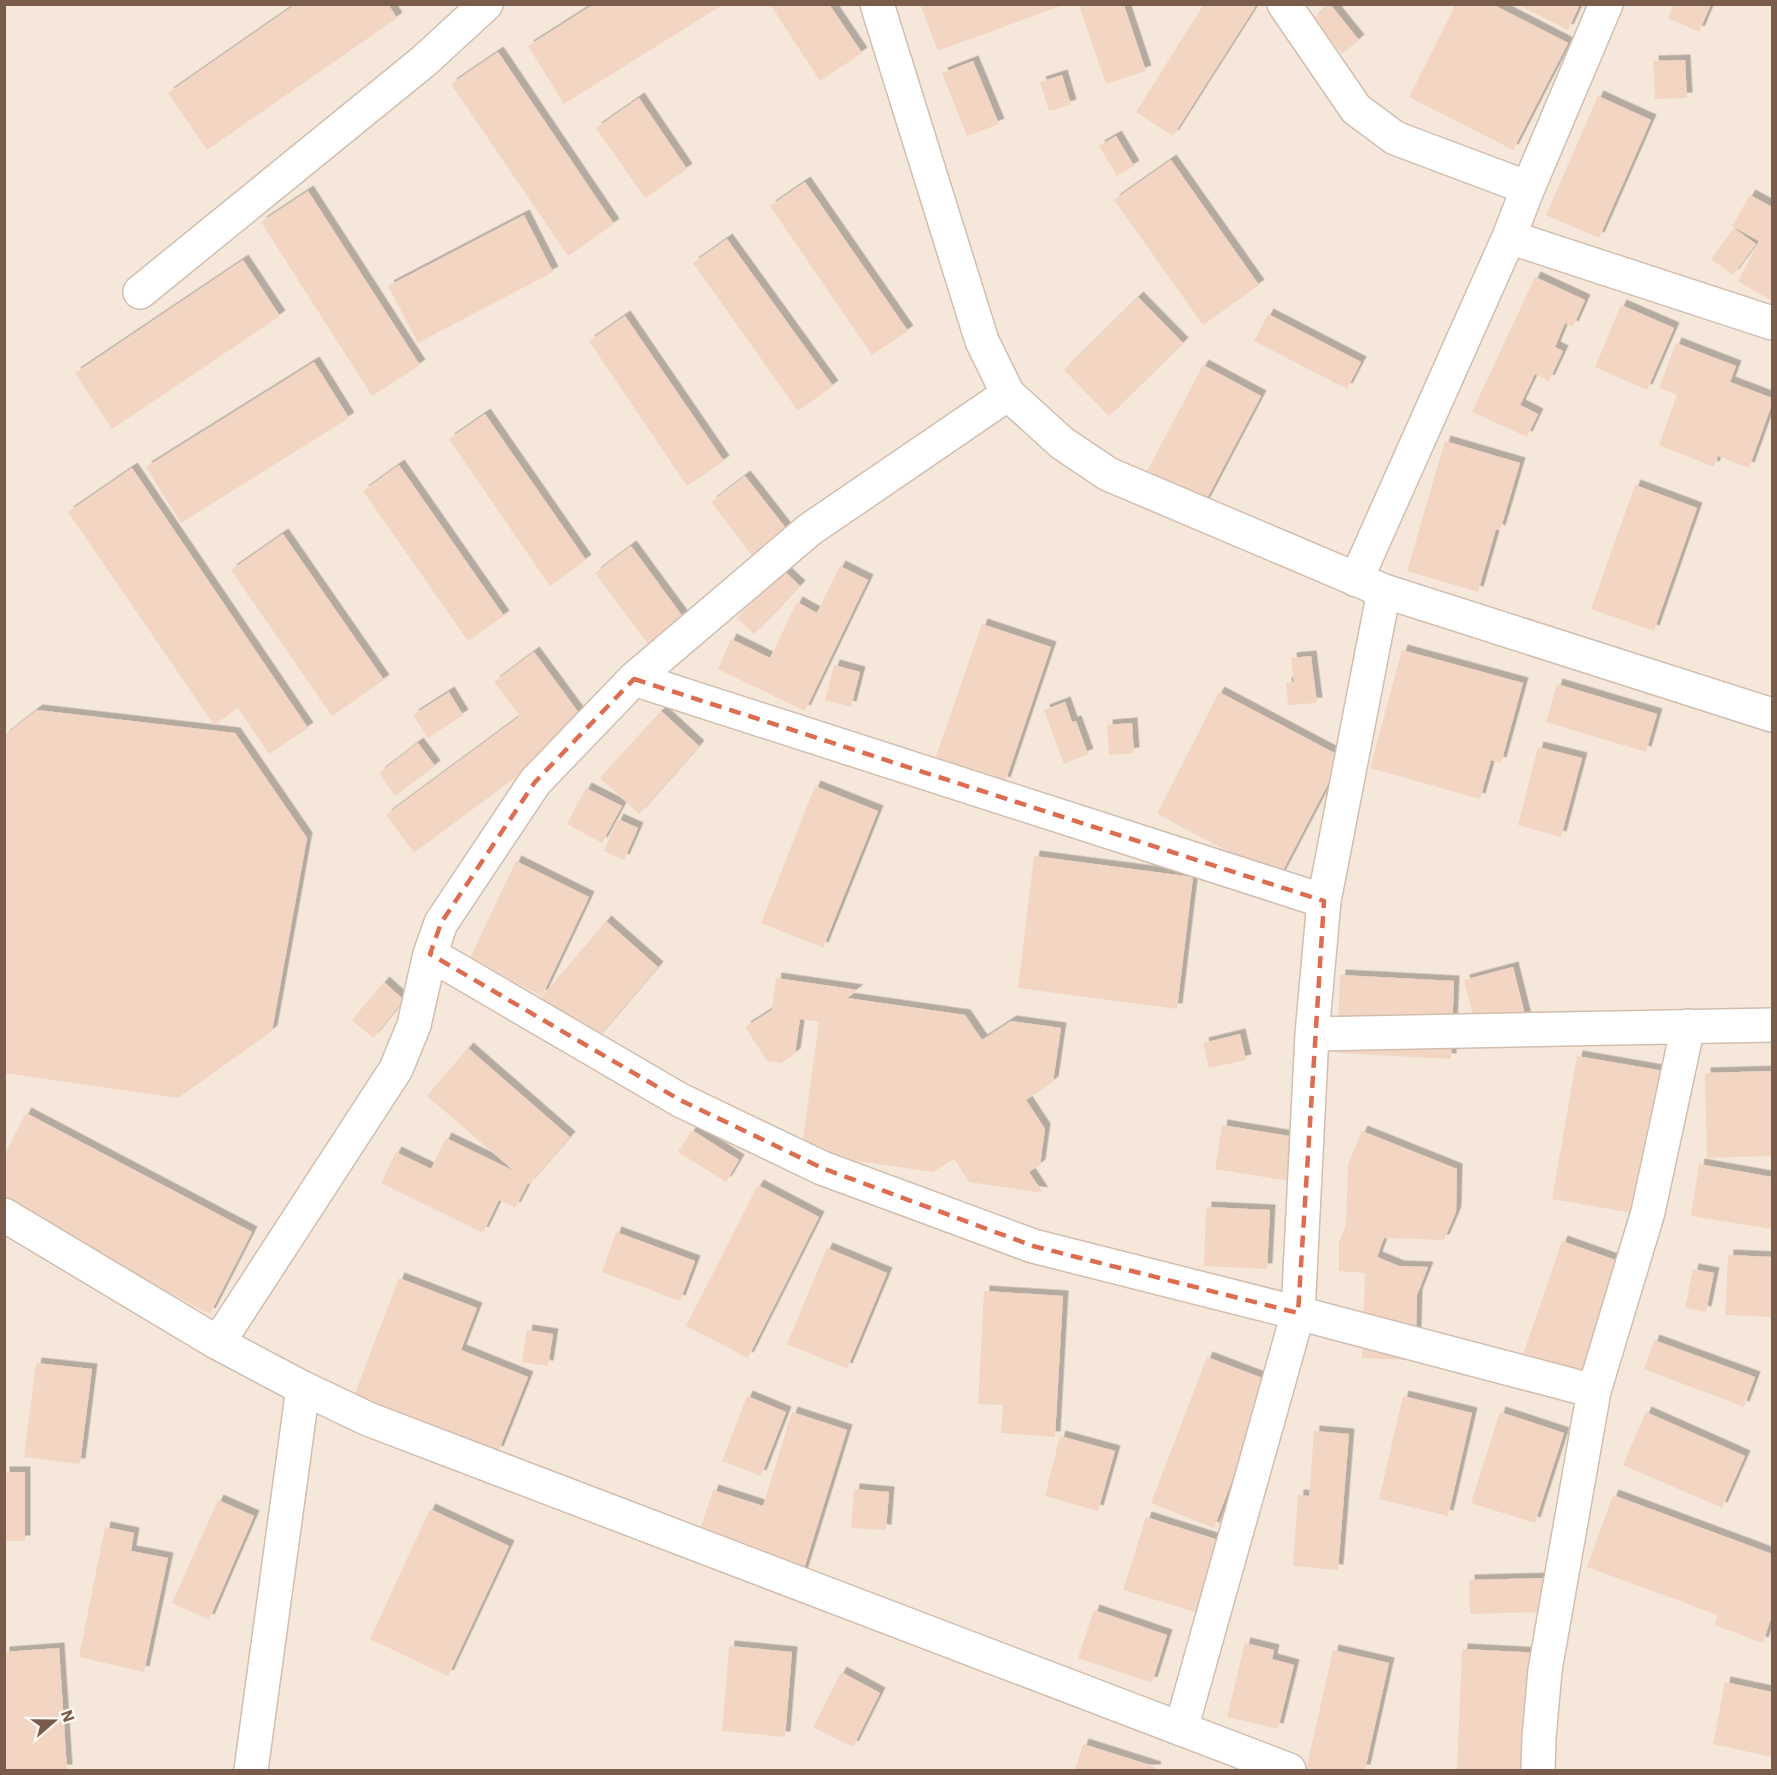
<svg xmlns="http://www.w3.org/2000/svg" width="1777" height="1775" viewBox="0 0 1777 1775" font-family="'IBM Plex Sans',sans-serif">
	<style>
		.residential { fill: #f5e8da }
		.building { fill: #f3d5c3; filter: url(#shadow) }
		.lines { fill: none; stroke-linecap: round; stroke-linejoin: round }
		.minor-casing { stroke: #d1beb0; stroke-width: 36 }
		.minor { stroke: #fff; stroke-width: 33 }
		.marked { fill: none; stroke: #dc6d51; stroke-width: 4.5; stroke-dasharray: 12 8; stroke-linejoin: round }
	</style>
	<defs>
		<filter id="shadow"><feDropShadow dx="5.5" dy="-5.5" stdDeviation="0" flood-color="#0004"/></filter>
	</defs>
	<rect width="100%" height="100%" fill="#fdf6ec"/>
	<path class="residential" d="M 5,5 L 1772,5 L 1772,1770 L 5,1770 Z"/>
	<path class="building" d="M 296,4 L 388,4 L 397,18 L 207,150 L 168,93 Z
		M 594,4 L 724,4 L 564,104 L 528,46 Z
		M 770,4 L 829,4 L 862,53 L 820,81 Z
		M 920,4 L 1063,4 L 1063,5 L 938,51 Z
		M 1204,4 L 1257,4 L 1173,136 L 1136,112 Z
		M 1330,4 L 1359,40 L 1342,54 L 1313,19 Z
		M 1456,4 L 1492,4 L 1568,43 L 1513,150 L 1409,97 Z
		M 1516,4 L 1580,4 L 1568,30 Z
		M 1674,4 L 1711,4 L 1699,32 L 1668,18 Z
		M 1079,5 L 1124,5 L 1146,71 L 1106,84 Z
		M 498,52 L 614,224 L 568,256 L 451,84 Z
		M 1685,60 L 1687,98 L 1655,99 L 1653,61 Z
		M 973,61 L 999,124 L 967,136 L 942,73 Z
		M 1062,75 L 1071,105 L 1049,111 L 1040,82 Z
		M 1598,96 L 1651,120 L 1599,238 L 1546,215 Z
		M 639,98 L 687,169 L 645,198 L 596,128 Z
		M 1116,136 L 1134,166 L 1117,176 L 1099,146 Z
		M 1171,160 L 1259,285 L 1203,325 L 1114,200 Z
		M 805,182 L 908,331 L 872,355 L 770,206 Z
		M 308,191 L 420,365 L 372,396 L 261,222 Z
		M 1750,195 L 1772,207 L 1772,301 L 1738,281 L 1759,241 L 1732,226 Z
		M 524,215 L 553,272 L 418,343 L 388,286 Z
		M 1734,228 L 1756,244 L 1733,275 L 1711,259 Z
		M 727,239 L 833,386 L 798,411 L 693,263 Z
		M 243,260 L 280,316 L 112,429 L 75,373 Z
		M 1535,277 L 1585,300 L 1573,327 L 1565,323 L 1555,347 L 1563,351 L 1549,381 L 1535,374 L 1520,405 L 1538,414 L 1527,437 L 1472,412 Z
		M 1138,297 L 1183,343 L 1109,416 L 1064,370 Z
		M 1621,305 L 1674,328 L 1647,390 L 1595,367 Z
		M 1268,314 L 1361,362 L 1347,389 L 1254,341 Z
		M 625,316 L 724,461 L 687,486 L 589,341 Z
		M 1676,343 L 1736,366 L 1730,382 L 1772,398 L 1772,404 L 1749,468 L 1718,456 L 1714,467 L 1659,445 L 1677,395 L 1659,388 Z
		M 314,362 L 349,418 L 181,523 L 146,467 Z
		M 1203,365 L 1261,396 L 1203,506 L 1145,475 Z
		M 485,414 L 586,560 L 550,586 L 449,439 Z
		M 1445,441 L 1520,463 L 1500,531 L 1496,529 L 1478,592 L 1407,571 Z
		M 399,465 L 504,616 L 468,641 L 363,491 Z
		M 132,468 L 308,728 L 269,754 L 238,708 L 214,725 L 68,512 Z
		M 745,476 L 795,540 L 760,566 L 711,502 Z
		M 1635,485 L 1697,508 L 1654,631 L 1591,609 Z
		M 283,534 L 384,680 L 332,716 L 231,570 Z
		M 631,546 L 686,621 L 651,648 L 595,573 Z
		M 840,566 L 868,580 L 805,711 L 718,669 L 731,639 L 770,658 L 797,602 L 817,613 Z
		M 783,570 L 800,586 L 754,634 L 737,618 Z
		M 982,624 L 1051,647 L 1005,783 L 935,759 Z
		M 1402,650 L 1523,683 L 1501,763 L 1491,760 L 1480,799 L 1370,768 Z
		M 534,652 L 587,724 L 414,853 L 386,815 L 520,716 L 494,682 Z
		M 1311,656 L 1317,703 L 1288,705 L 1286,683 L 1294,682 L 1291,658 Z
		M 834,665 L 860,672 L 851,707 L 825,700 Z
		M 1557,684 L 1657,714 L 1646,752 L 1546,722 Z
		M 449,692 L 463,715 L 428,738 L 413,715 Z
		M 1219,692 L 1342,757 L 1279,878 L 1157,814 Z
		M 1065,702 L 1072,722 L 1076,721 L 1088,754 L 1064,764 L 1044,710 Z
		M 37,710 L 235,733 L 307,838 L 272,1031 L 178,1098 L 4,1073 L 4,736 Z
		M 661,711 L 699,746 L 639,814 L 600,778 Z
		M 1132,723 L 1134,753 L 1109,755 L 1107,725 Z
		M 418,743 L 435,766 L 395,796 L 379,773 Z
		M 1538,747 L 1582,758 L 1561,837 L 1518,825 Z
		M 815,786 L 878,811 L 823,948 L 761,923 Z
		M 586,788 L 622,806 L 602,843 L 567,824 Z
		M 618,819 L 638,828 L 624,860 L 604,851 Z
		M 1034,856 L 1193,877 L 1177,1009 L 1018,988 Z
		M 516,861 L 589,897 L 542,996 L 469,960 Z
		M 606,921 L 658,967 L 588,1049 L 535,1005 Z
		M 1513,967 L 1526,1019 L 1477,1031 L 1464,980 Z
		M 1340,975 L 1454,981 L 1451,1059 L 1337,1053 Z
		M 776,978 L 858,990 L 847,998 L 965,1015 L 982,1040 L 1011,1021 L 1061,1028 L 1053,1082 L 1026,1100 L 1045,1129 L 1040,1165 L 1029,1172 L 1043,1193 L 969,1182 L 954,1159 L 933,1172 L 801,1153 L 819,1022 L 800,1019 L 795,1054 L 781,1063 L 767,1061 L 745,1027 L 772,1010 Z
		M 384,982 L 404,1000 L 373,1038 L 352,1020 Z
		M 1240,1034 L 1246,1060 L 1209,1068 L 1203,1043 Z
		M 468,1048 L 570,1137 L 529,1184 L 528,1183 L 515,1208 L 499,1200 L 483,1233 L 381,1183 L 396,1152 L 431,1169 L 446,1138 L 514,1171 L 427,1096 Z
		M 1577,1056 L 1664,1071 L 1638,1214 L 1552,1199 Z
		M 1772,1071 L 1772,1156 L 1707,1158 L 1705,1073 Z
		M 26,1113 L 252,1232 L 210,1314 L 4,1207 L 4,1156 Z
		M 1222,1125 L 1295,1137 L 1289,1181 L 1215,1169 Z
		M 692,1130 L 739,1160 L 726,1182 L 678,1152 Z
		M 1362,1131 L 1457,1169 L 1456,1212 L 1444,1240 L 1384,1238 L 1377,1257 L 1399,1266 L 1428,1267 L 1417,1295 L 1416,1334 L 1406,1360 L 1362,1358 L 1365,1273 L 1339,1271 L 1339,1242 L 1346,1225 L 1348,1164 Z
		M 1699,1164 L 1772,1177 L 1772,1229 L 1691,1216 Z
		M 758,1185 L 819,1217 L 748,1358 L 686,1326 Z
		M 1206,1207 L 1270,1210 L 1267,1269 L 1204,1266 Z
		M 616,1232 L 695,1261 L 680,1301 L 602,1272 Z
		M 1562,1241 L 1624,1263 L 1578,1397 L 1516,1375 Z
		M 827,1248 L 887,1273 L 847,1369 L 787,1344 Z
		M 1728,1255 L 1772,1257 L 1772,1317 L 1725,1315 Z
		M 1693,1269 L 1714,1273 L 1706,1312 L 1685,1308 Z
		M 399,1278 L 477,1308 L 461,1350 L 528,1377 L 498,1452 L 354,1396 Z
		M 984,1291 L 1063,1296 L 1055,1437 L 1001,1433 L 1003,1405 L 978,1404 Z
		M 527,1330 L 553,1334 L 548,1366 L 522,1362 Z
		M 1654,1340 L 1755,1377 L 1744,1407 L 1644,1369 Z
		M 1207,1357 L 1270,1381 L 1214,1528 L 1151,1503 Z
		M 36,1363 L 92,1369 L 80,1464 L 24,1457 Z
		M 747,1396 L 786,1412 L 761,1476 L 722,1461 Z
		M 1403,1396 L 1472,1413 L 1448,1516 L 1379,1499 Z
		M 792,1412 L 847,1430 L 802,1575 L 696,1542 L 713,1490 L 763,1506 Z
		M 1500,1412 L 1564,1433 L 1535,1523 L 1471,1503 Z
		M 1646,1412 L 1745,1456 L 1722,1508 L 1623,1465 Z
		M 1314,1431 L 1349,1434 L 1338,1570 L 1293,1566 L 1298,1495 L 1309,1496 Z
		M 1060,1436 L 1115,1451 L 1098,1511 L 1045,1496 Z
		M 4,1472 L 25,1472 L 25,1541 L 4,1541 Z
		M 854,1489 L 889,1492 L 886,1530 L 851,1528 Z
		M 1613,1495 L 1772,1554 L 1772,1615 L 1763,1643 L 1714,1625 L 1718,1615 L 1587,1567 Z
		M 218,1500 L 254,1516 L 209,1620 L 172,1603 Z
		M 430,1509 L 509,1546 L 448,1676 L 370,1639 Z
		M 1146,1517 L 1231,1544 L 1208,1616 L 1123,1590 Z
		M 105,1527 L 134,1533 L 131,1551 L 168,1558 L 144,1672 L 79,1657 Z
		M 1547,1578 L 1548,1612 L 1470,1614 L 1469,1580 Z
		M 1094,1610 L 1167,1635 L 1152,1683 L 1078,1658 Z
		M 1245,1643 L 1274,1650 L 1272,1659 L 1294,1665 L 1278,1729 L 1227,1717 Z
		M 729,1646 L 792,1652 L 785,1737 L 722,1731 Z
		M 59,1648 L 67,1770 L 4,1770 L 4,1652 Z
		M 1462,1649 L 1538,1653 L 1533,1770 L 1457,1770 Z
		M 1333,1650 L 1389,1663 L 1365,1770 L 1306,1770 Z
		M 841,1672 L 880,1693 L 853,1747 L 813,1727 Z
		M 1725,1682 L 1772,1692 L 1772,1757 L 1713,1744 Z
		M 1083,1744 L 1156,1767 L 1155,1770 L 1075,1770 Z"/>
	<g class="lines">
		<defs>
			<path id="minor" d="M 877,4 L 982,341 L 1008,394 L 1062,443 L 1108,474 L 1384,591 L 1772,715
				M 1284,4 L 1356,109 L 1395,138 L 1528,188
				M 1509,237 L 1772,323
				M 140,292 L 424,61 L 486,4
				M 1356,580 L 1509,237 L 1528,188 L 1606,4
				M 634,679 L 1324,901
				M 430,954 L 680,1100 L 822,1168 L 1033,1246 L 1298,1313 L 1594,1391
				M 1312,1034 L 1772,1025
				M 4,1215 L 218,1343 L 303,1388 L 368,1419 L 1289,1770
				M 218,1343 L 396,1069 L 414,1025 L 430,954 L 441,923 L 535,782 L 634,679 L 809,530 L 1008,394
				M 1181,1729 L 1298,1313 L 1312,1034 L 1324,901 L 1384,591
				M 251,1770 L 303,1388
				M 1538,1770 L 1539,1738 L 1545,1670 L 1594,1391 L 1648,1212 L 1688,1026"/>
		</defs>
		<use href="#minor" class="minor-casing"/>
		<use href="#minor" class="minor"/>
	</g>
	<path class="marked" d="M 634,679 L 1324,901 L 1298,1313 L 1033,1246 L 822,1168 L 680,1100 L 430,954 L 441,923 L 535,782 Z"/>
	<rect width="1777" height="1775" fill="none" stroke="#7a5c4d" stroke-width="12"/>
	<g transform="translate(54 1721) rotate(70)" stroke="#fffaf3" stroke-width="4.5" paint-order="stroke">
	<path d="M0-4.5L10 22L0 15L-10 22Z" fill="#7a5c4d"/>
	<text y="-9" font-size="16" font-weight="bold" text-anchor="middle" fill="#7a5c4d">N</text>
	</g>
</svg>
